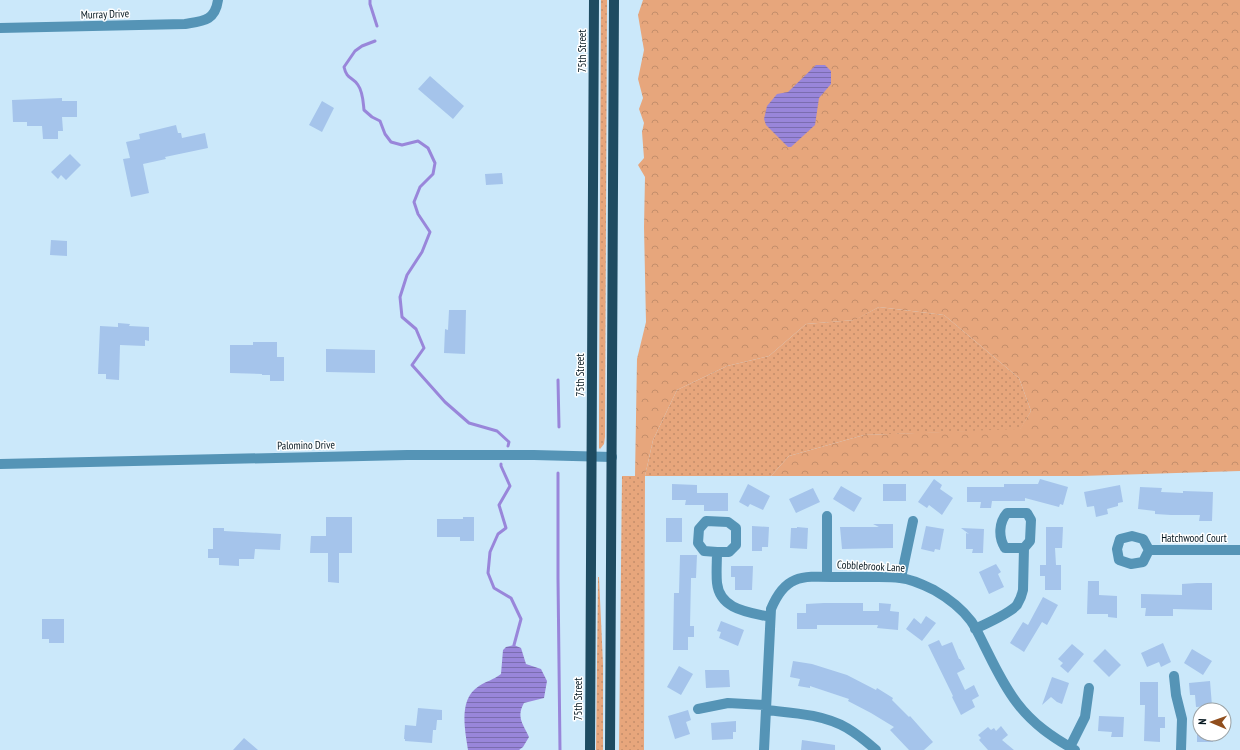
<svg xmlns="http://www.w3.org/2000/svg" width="1240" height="750" viewBox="0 0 1240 750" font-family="'PT Sans Narrow',sans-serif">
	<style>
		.grass { fill: url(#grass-dots) }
		.forest { fill: url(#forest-crowns) }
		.water { fill: url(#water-rules) }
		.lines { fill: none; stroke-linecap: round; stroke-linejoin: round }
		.stream { stroke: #9986da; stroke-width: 3 }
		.building { fill: #a5c4eb }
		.minor { stroke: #5594b6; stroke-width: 10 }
		.major { stroke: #1e4b61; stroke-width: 10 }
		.labels { text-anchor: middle; stroke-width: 3; stroke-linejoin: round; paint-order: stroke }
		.street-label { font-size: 11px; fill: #04161f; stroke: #fff }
	</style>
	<defs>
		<pattern id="grass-dots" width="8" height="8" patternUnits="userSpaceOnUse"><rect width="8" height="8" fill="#e7a67c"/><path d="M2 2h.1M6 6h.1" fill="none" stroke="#c48e6b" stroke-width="1.8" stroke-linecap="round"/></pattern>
		<pattern id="forest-crowns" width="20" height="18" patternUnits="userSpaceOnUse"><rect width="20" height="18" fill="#e7a67c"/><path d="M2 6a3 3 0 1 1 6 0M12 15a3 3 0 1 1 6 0" fill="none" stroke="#c48e6b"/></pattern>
		<pattern id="water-rules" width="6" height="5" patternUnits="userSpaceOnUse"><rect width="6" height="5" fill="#9986da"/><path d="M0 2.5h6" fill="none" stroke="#7b6db0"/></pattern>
	</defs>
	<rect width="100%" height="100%" fill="#cbe8fa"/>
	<path class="grass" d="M 601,0 L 607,0 L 605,437 L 604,444 L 600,449 L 599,448 L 599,413 Z
		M 879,307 L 944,315 L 1019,378 L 1031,411 L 1020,430 L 864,435 L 789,456 L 771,476 L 645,476 L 644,750 L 619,750 L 622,476 L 645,476 L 653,440 L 677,390 L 727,366 L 769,356 L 806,324 L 854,320 Z
		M 598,577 L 599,577 L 603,664 L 603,750 L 596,750 Z"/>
	<path class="forest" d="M 643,0 L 1240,0 L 1240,471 L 1081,476 L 771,476 L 789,456 L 864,435 L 1020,429 L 1031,411 L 1019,378 L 944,315 L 879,307 L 855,320 L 806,324 L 769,356 L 727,366 L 677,390 L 653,440 L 645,476 L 635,476 L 637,359 L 646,322 L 644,227 L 645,177 L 638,165 L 644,158 L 642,132 L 644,123 L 639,109 L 643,98 L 638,79 L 644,50 L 638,15 Z"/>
	<path class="water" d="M 816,65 L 825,65 L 831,71 L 831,84 L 819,98 L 815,125 L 791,147 L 788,147 L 766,125 L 764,119 L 767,106 L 777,94 L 788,92 Z
		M 514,645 L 521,648 L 526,664 L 541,669 L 547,681 L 544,698 L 524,703 C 516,717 523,724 529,737 L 523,747 L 519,750 L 468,750 C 465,730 458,699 479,686 C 487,681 493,680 501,674 L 503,650 L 506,647 Z"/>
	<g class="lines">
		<path class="stream" d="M 370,0 L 370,4 L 377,26
			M 375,41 L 362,46 L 355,51 L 344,67 C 347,80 352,76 358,85 C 363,92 363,101 364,110 L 372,117 L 380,121 L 385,134 L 391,142 L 402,145 L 418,141 L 428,148 L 435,163 L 433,174 L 420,187 L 414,202 L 418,214 L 430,232 L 422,252 L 407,275 L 400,297 L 402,317 L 416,329 L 424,348 L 412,365 L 445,402 L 469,423 L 497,431 L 509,442 L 508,446
			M 558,380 L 559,427
			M 501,464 L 501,466 L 510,486 L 499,505 L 506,528 L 498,534 L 490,552 L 488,573 L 494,588 L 511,598 L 521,619 L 514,645
			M 558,473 L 558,578 L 560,750"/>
	</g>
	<path class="building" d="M 430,76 L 464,106 L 453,119 L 418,89 Z
		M 62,98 L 62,101 L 77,101 L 77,117 L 62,117 L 63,131 L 58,131 L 58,139 L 43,139 L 42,126 L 27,126 L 27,122 L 13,122 L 12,100 Z
		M 322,101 L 334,108 L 322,132 L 309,125 Z
		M 176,125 L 178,133 L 181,133 L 182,138 L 205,133 L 208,148 L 165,157 L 166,159 L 143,164 L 149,193 L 131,197 L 123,159 L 130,158 L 126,142 L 140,139 L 139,134 Z
		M 70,154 L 81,165 L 66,180 L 61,175 L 58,179 L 51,172 Z
		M 502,173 L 503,184 L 486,185 L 485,174 Z
		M 51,240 L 67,241 L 67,256 L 50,255 Z
		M 449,310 L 466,310 L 465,354 L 444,353 L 445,329 L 448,330 Z
		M 118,323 L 130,324 L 129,326 L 149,327 L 149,341 L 145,340 L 145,346 L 120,345 L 119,380 L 106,379 L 106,374 L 98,374 L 100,326 L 118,327 Z
		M 253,342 L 277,342 L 277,357 L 284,357 L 284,381 L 270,381 L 270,375 L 262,375 L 262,374 L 230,373 L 230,345 L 253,345 Z
		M 326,349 L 375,350 L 375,373 L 326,372 Z
		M 934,479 L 942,485 L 940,489 L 953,498 L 942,515 L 929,505 L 927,508 L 918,502 Z
		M 1040,479 L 1068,487 L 1063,505 L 1060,504 L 1059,507 L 1025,498 L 1025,501 L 992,501 L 991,508 L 980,508 L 981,502 L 967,502 L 967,487 L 1004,487 L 1004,484 L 1038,484 Z
		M 672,484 L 697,485 L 697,493 L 728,493 L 728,511 L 704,511 L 704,505 L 685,505 L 686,500 L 672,500 Z
		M 748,484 L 770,496 L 763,510 L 750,504 L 748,507 L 739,502 Z
		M 883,484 L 906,484 L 906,501 L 883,501 Z
		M 1120,485 L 1123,502 L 1118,503 L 1118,506 L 1107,509 L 1108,514 L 1096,517 L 1094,506 L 1087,507 L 1084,492 Z
		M 841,486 L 862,498 L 854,512 L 833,499 Z
		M 1140,487 L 1162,488 L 1161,492 L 1183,493 L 1183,491 L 1213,492 L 1212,521 L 1199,521 L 1200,515 L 1171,515 L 1155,514 L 1155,511 L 1138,509 Z
		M 813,488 L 820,502 L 796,513 L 789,499 Z
		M 326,517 L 352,517 L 352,553 L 339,553 L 339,583 L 328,582 L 328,553 L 310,553 L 311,536 L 326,536 Z
		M 463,517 L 474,517 L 474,541 L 460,541 L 460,537 L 437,537 L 437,519 L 463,519 Z
		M 666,518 L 682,518 L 682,542 L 666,542 Z
		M 873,524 L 893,524 L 893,548 L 842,549 L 840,527 L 879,527 Z
		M 752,526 L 769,527 L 768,547 L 762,547 L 762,551 L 752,551 Z
		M 926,526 L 944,529 L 940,550 L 935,549 L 934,552 L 921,549 Z
		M 797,527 L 808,528 L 807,549 L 790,548 L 791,528 L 797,528 Z
		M 1046,527 L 1063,527 L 1062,548 L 1055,548 L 1056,565 L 1061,565 L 1061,590 L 1045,590 L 1045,576 L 1040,576 L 1040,565 L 1046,565 Z
		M 213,528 L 224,528 L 224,531 L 281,534 L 280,550 L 255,549 L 254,559 L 239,559 L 239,566 L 219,565 L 219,558 L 208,558 L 208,549 L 213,549 Z
		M 961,528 L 984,529 L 983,553 L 972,553 L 973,549 L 966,549 L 966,533 L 969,534 Z
		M 680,555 L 697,555 L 696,578 L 691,578 L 690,626 L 694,626 L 694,637 L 688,637 L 688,650 L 673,650 L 674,593 L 679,593 Z
		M 996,564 L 1001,572 L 998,574 L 1004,587 L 989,594 L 979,572 Z
		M 731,566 L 753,566 L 752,590 L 735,590 L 735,577 L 731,577 Z
		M 1088,581 L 1099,581 L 1099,595 L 1117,596 L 1117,618 L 1108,617 L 1108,614 L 1087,614 Z
		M 1197,583 L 1212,583 L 1212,610 L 1173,609 L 1173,616 L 1145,616 L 1146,608 L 1141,608 L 1141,594 L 1182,595 L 1182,584 Z
		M 1043,597 L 1058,605 L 1047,625 L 1042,622 L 1024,652 L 1010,643 L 1023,622 L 1028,625 Z
		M 824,603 L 863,603 L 863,611 L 879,611 L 879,603 L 891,604 L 890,611 L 899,612 L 898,630 L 877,628 L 878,625 L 817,625 L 817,629 L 797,629 L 797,613 L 806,613 L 806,604 Z
		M 926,616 L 936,623 L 922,641 L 906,629 L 914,618 L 921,624 Z
		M 42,619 L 64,619 L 64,643 L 49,643 L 49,639 L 42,639 Z
		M 721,621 L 744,630 L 738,646 L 719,638 L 721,632 L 717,631 Z
		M 939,640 L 942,646 L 952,642 L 959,659 L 960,659 L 965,669 L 957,673 L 965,690 L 974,685 L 979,696 L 972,700 L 975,707 L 961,715 L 952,697 L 953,696 L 928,645 Z
		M 1163,643 L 1171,662 L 1161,667 L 1159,662 L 1147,667 L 1141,653 Z
		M 1072,644 L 1084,654 L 1068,673 L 1060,666 L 1063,663 L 1058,659 Z
		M 1105,649 L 1121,665 L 1109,677 L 1093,661 Z
		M 1192,649 L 1212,661 L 1203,675 L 1184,663 Z
		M 793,661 L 812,664 L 847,675 L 876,690 L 877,688 L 893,698 L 892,700 L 909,717 L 910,716 L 933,742 L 924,750 L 909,750 L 890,730 L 894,727 L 871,713 L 848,701 L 849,699 L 810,686 L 810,688 L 798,686 L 800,679 L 790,677 Z
		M 679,666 L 693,674 L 681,695 L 667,687 Z
		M 705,670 L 729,670 L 730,687 L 706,688 Z
		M 1052,677 L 1069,683 L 1062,704 L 1057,702 L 1051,697 L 1042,705 Z
		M 1210,681 L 1212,706 L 1196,707 L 1195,695 L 1190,695 L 1189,683 Z
		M 1140,682 L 1158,682 L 1158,717 L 1165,717 L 1165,728 L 1160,728 L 1160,742 L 1144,741 L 1145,705 L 1140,705 Z
		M 418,708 L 442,710 L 442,720 L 437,720 L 436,730 L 433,730 L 432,743 L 405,741 L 405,739 L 404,739 L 405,725 L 416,726 Z
		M 688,710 L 691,720 L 686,722 L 690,734 L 675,739 L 668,716 Z
		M 1099,716 L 1124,717 L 1123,737 L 1111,737 L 1112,732 L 1098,731 Z
		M 736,721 L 736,732 L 733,732 L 733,739 L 712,740 L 711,723 Z
		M 1001,726 L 1008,735 L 1002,740 L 1014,750 L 988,750 L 979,740 L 981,738 L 978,735 L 988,727 L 991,730 L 994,728 L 996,731 Z
		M 1197,734 L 1213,734 L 1213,742 L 1197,742 Z
		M 244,738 L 258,750 L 233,750 Z
		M 802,740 L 835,745 L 835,750 L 801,750 Z"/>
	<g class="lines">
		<path class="minor" d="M 0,28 L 185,24 C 203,21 215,21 218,0
			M 0,464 L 407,455 L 534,455 L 612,457
			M 1132,536 L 1143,539 L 1149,550 L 1143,562 L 1131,564 L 1119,560 L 1117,549 L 1120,539 Z
			M 1149,550 L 1240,550
			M 717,552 L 704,551 L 698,543 L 699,529 L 706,521 L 728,522 L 736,528 L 736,545 L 729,552 L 717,552 C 717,562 716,573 717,583 C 720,610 749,612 770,617
			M 827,577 L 827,516
			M 901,578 L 913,521
			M 975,629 C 987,623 1009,614 1017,605 C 1020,600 1022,595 1023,590 L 1024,548 L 1030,541 L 1031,520 L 1027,513 L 1007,513 C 999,522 998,537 1005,548 L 1024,548
			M 1174,676 L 1176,695 L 1182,719 L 1181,750
			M 698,709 L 728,703 L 766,705
			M 766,710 C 793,713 822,714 847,728 C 857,734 867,742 876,750
			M 1070,747 L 1085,717 L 1089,688
			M 764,750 L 771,609 C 785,575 801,576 834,577 C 849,577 864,577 879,577 C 886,577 893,577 900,578 C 912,579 924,585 934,590 C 948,598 962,609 971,621 C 976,628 980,637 984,645 C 994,665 1003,685 1017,703 C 1033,724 1052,737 1075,750"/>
		<path class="major" d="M 590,750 L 594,0
			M 610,750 L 614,0"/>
	</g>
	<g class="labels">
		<g class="street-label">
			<text transform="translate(105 14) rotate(-2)" y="4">Murray Drive</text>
			<text transform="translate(582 51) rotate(-90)" y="4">75th Street</text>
			<text transform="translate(580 375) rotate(-90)" y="4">75th Street</text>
			<text transform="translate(306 445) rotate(-1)" y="4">Palomino Drive</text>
			<text x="1194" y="542">Hatchwood Court</text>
			<text transform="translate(871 566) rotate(3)" y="4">Cobblebrook Lane</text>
			<text transform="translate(578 699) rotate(-90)" y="4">75th Street</text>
		</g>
	</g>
	<g transform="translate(1212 722) rotate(272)"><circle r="19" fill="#ffffff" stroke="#9ba2a5"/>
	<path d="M0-3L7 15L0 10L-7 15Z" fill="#904e1d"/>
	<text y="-6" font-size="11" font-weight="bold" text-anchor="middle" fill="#04161f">N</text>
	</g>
</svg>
